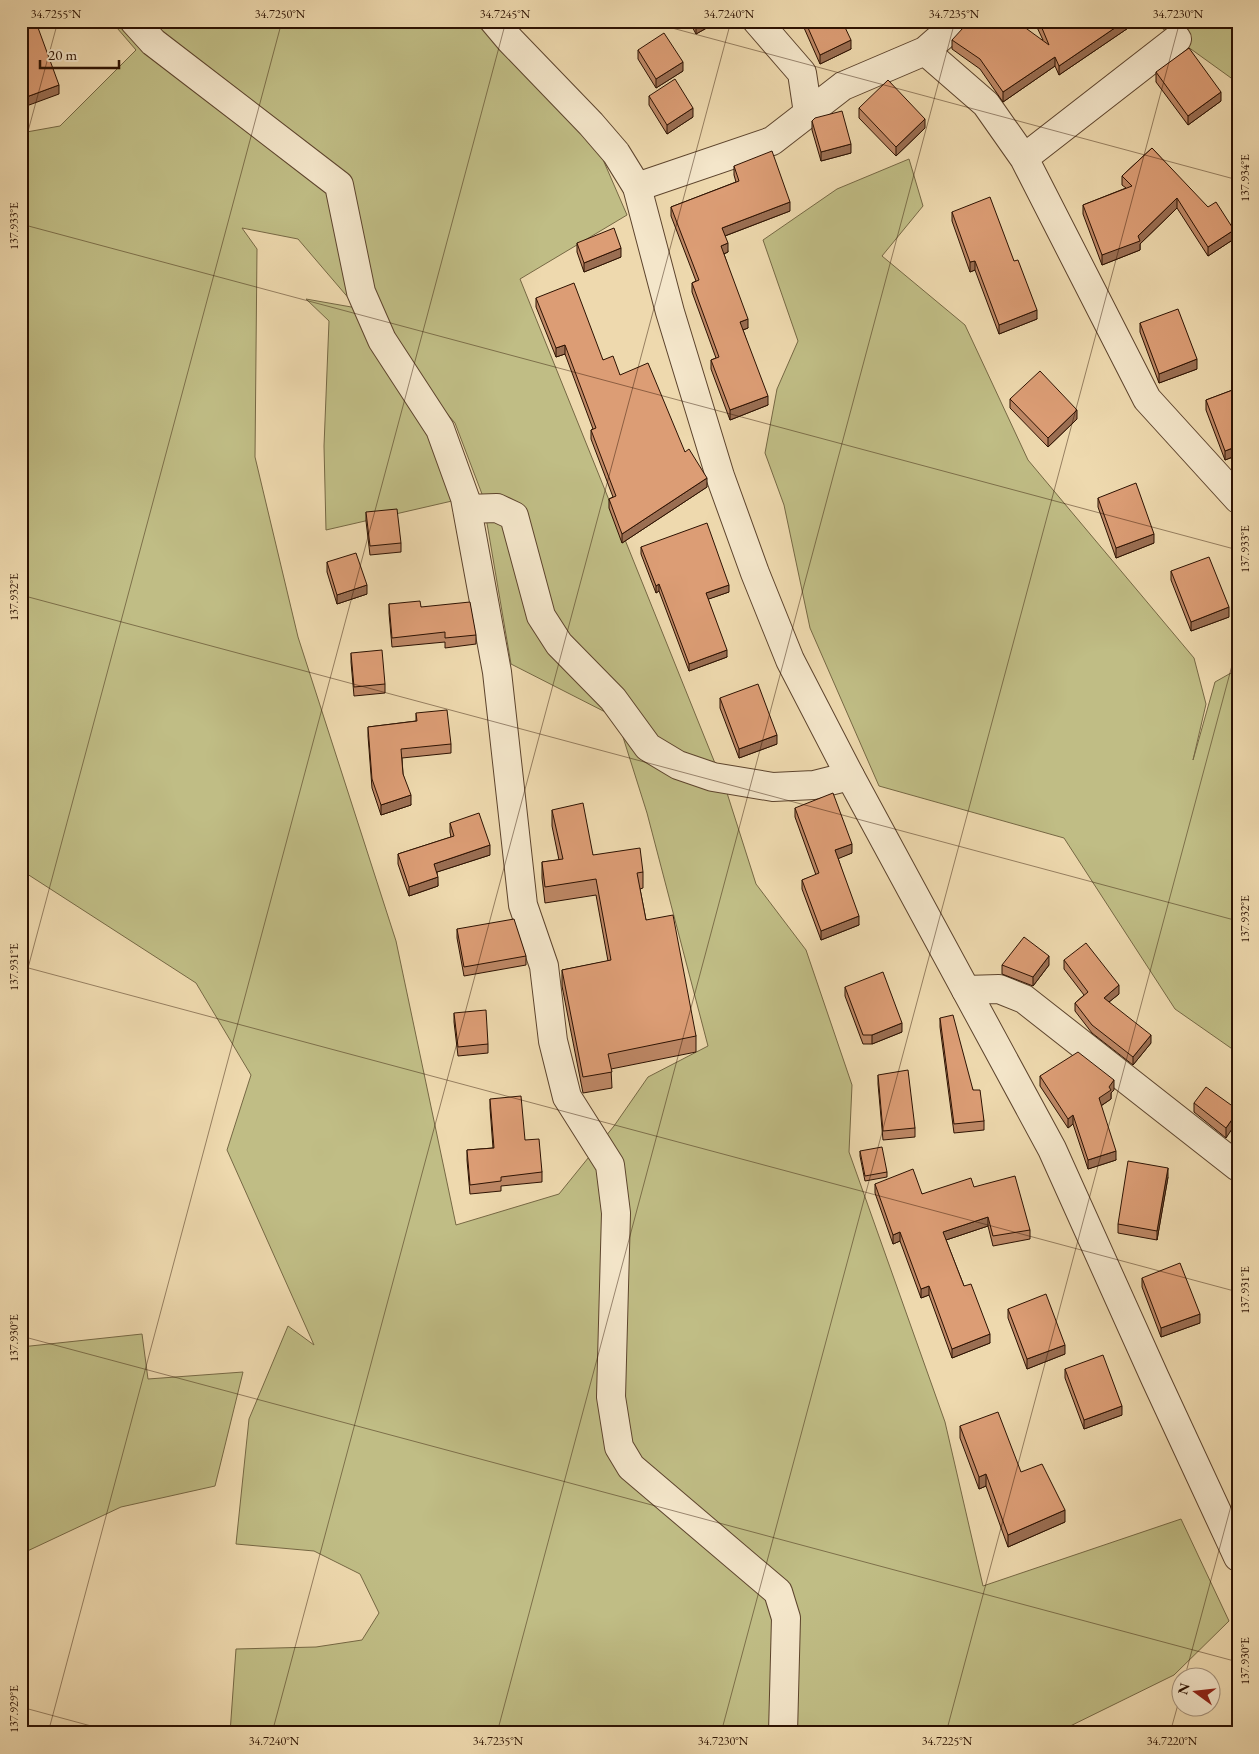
<svg xmlns="http://www.w3.org/2000/svg" width="1259" height="1754" viewBox="0 0 1259 1754" font-family="'EB Garamond',serif">
	<style>
		.green { fill: #c0bd85; stroke: #766844; fill-rule: evenodd }
		.lines { fill: none; stroke-linecap: round; stroke-linejoin: round }
		.minor-casing { stroke: #5d442d; stroke-width: 30 }
		.tertiary-casing { stroke: #5d442d; stroke-width: 30 }
		.minor { stroke: #f4e6ca; stroke-width: 28 }
		.tertiary { stroke: #f4e6ca; stroke-width: 28 }
		.wall { fill: #bd8765; stroke: #2d1202 }
		.shaded-wall { fill: #9a6e52; stroke: #2d1202 }
		.building { fill: #dc9d75; stroke: #2d1202 }
		.ticks { fill: none; stroke: #2d1202; stroke-width: 1; stroke-opacity: 0.45 }
		.neatline { fill: none; stroke: #2d1202; stroke-width: 2 }
		.ticks-label { font-size: 12px; text-anchor: middle; fill: #2d1202 }
	</style>
	<rect width="100%" height="100%" fill="#eed9ae"/>
	<filter id="stains"><feTurbulence type="fractalNoise" baseFrequency=".004" numOctaves="4"/><feColorMatrix values="0 0 0 0 .2 0 0 0 0 .09 0 0 0 0 .02 0 0 0 .5 -.17"/></filter>
	<radialGradient id="worn" r=".72"><stop offset=".6" stop-color="#630" stop-opacity="0"/><stop offset="1" stop-color="#630" stop-opacity=".3"/></radialGradient>
	<path class="green" d="M 111,21 L 459,21 L 491,32 L 598,148 L 627,215 L 520,279 L 727,793 L 756,884 L 806,950 L 852,1085 L 849,1152 L 945,1422 L 983,1586 L 1181,1519 L 1229,1621 L 1174,1675 L 1056,1733 L 230,1733 L 236,1649 L 316,1647 L 362,1640 L 379,1613 L 360,1574 L 314,1551 L 236,1544 L 249,1419 L 288,1326 L 314,1345 L 227,1150 L 251,1075 L 196,983 L 21,870 L 21,133 L 60,126 L 136,50 ZM 242,228 L 298,239 L 357,308 L 306,299 L 329,321 L 324,446 L 326,530 L 465,498 L 396,354 L 455,423 L 482,494 L 511,664 L 617,718 L 647,813 L 708,1046 L 648,1077 L 614,1126 L 559,1194 L 456,1225 L 396,941 L 298,637 L 255,457 L 257,249 Z
		M 1152,21 L 1238,21 L 1238,83 Z
		M 909,159 L 923,206 L 882,256 L 965,325 L 1028,460 L 1194,658 L 1206,704 L 1193,760 L 1215,682 L 1238,669 L 1238,1053 L 1175,1009 L 1064,838 L 879,786 L 810,628 L 784,505 L 765,453 L 777,389 L 798,341 L 763,240 L 837,189 Z
		M 142,1334 L 148,1379 L 243,1372 L 215,1486 L 121,1507 L 21,1554 L 21,1347 Z"/>
	<g class="lines">
		<defs>
			<path id="minor" d="M 134,21 L 153,42 L 339,185 L 361,292 L 382,340 L 440,429 L 465,498 L 497,672 L 523,905 L 544,966 L 553,1041 L 567,1097 L 610,1165 L 616,1213 L 611,1397 L 619,1447 L 631,1467 L 778,1592 L 786,1618 L 783,1733
				M 757,21 L 802,73 L 808,113
				M 925,51 L 986,104 L 1024,158 L 1147,399 L 1238,499
				M 1024,158 L 1177,39
				M 637,187 L 772,141 L 843,86 L 925,51 L 949,30 L 953,21
				M 467,509 L 497,508 L 514,516 L 541,616 L 559,644 L 613,699 L 648,747 L 678,765 L 713,777 L 773,787 L 814,785 L 850,776
				M 966,990 L 999,989 L 1024,999 L 1238,1167"/>
			<path id="tertiary" d="M 494,21 L 510,40 L 591,124 L 616,153 L 637,187 L 670,312 L 720,476 L 755,573 L 790,660 L 850,776 L 1052,1149 L 1155,1378 L 1238,1557"/>
		</defs>
		<use href="#minor" class="minor-casing"/>
		<use href="#tertiary" class="tertiary-casing"/>
		<use href="#minor" class="minor"/>
		<use href="#tertiary" class="tertiary"/>
	</g>
	<path class="wall" d="M 689,21 L 719,21 L 696,34 Z
		M 801,21 L 842,21 L 851,49 L 820,64 Z
		M 1034,21 L 1137,21 L 1137,22 L 1059,75 L 1055,66 L 1003,102 L 980,69 L 952,49 L 952,40 L 1043,40 Z
		M 638,50 L 683,71 L 656,88 L 638,59 Z
		M 1156,72 L 1221,101 L 1188,125 L 1156,82 Z
		M 649,96 L 693,117 L 667,134 L 649,105 Z
		M 859,108 L 925,128 L 896,156 L 859,118 Z
		M 812,121 L 851,153 L 821,161 L 812,130 Z
		M 1152,148 L 1234,239 L 1208,256 L 1177,208 L 1140,244 L 1140,250 L 1102,265 L 1083,214 L 1083,205 L 1126,188 L 1122,185 L 1122,176 Z
		M 734,166 L 790,211 L 725,236 L 728,252 L 724,254 L 748,328 L 743,330 L 768,405 L 730,420 L 711,369 L 711,360 L 716,358 L 692,292 L 692,283 L 696,281 L 671,216 L 671,207 L 736,182 L 734,175 Z
		M 952,212 L 1014,261 L 1037,319 L 999,334 L 975,270 L 970,272 L 952,221 Z
		M 577,243 L 621,257 L 584,272 L 577,252 Z
		M 536,298 L 620,375 L 685,452 L 707,487 L 622,543 L 609,508 L 609,499 L 613,497 L 591,439 L 591,430 L 593,429 L 565,354 L 556,357 L 536,307 Z
		M 1140,323 L 1197,369 L 1159,383 L 1140,332 Z
		M 1238,388 L 1238,455 L 1225,460 L 1206,410 L 1206,400 Z
		M 1010,399 L 1077,419 L 1048,447 L 1010,408 Z
		M 1098,498 L 1154,543 L 1116,558 L 1098,507 Z
		M 366,512 L 401,543 L 401,552 L 370,555 L 366,521 Z
		M 641,547 L 729,592 L 708,599 L 727,657 L 689,671 L 659,591 L 656,593 L 641,554 Z
		M 327,562 L 367,594 L 337,604 L 327,572 Z
		M 1171,571 L 1229,617 L 1191,631 L 1171,580 Z
		M 389,604 L 421,607 L 476,635 L 476,644 L 445,648 L 445,642 L 392,647 L 389,613 Z
		M 351,653 L 385,684 L 385,693 L 354,696 L 351,662 Z
		M 720,698 L 777,744 L 739,758 L 720,708 Z
		M 416,713 L 451,744 L 451,753 L 402,758 L 403,774 L 411,805 L 381,815 L 372,788 L 368,736 L 368,727 L 416,721 Z
		M 795,808 L 852,853 L 838,858 L 859,925 L 821,940 L 802,889 L 802,880 L 816,875 L 795,817 Z
		M 552,810 L 593,855 L 643,872 L 643,888 L 640,889 L 646,920 L 696,1036 L 696,1052 L 611,1069 L 612,1088 L 583,1093 L 562,986 L 562,970 L 608,961 L 596,895 L 545,903 L 542,878 L 542,862 L 559,860 L 552,826 Z
		M 450,823 L 490,855 L 437,872 L 438,886 L 409,896 L 398,864 L 398,854 L 451,837 L 450,832 Z
		M 457,929 L 526,956 L 526,965 L 464,976 L 457,938 Z
		M 1064,960 L 1119,994 L 1109,1002 L 1151,1043 L 1133,1065 L 1092,1033 L 1075,1011 L 1075,1003 L 1084,995 L 1064,969 Z
		M 1002,965 L 1049,965 L 1033,986 L 1002,974 Z
		M 845,987 L 902,1032 L 872,1044 L 863,1044 L 845,996 Z
		M 454,1013 L 488,1044 L 488,1053 L 458,1056 L 454,1022 Z
		M 940,1018 L 973,1090 L 984,1121 L 984,1130 L 954,1133 L 940,1027 Z
		M 878,1075 L 915,1128 L 915,1137 L 883,1140 L 878,1084 Z
		M 1040,1076 L 1114,1090 L 1111,1093 L 1111,1099 L 1101,1106 L 1116,1160 L 1088,1169 L 1073,1124 L 1068,1128 L 1040,1086 Z
		M 490,1099 L 525,1140 L 542,1172 L 542,1182 L 501,1186 L 501,1191 L 470,1194 L 467,1160 L 467,1150 L 493,1148 L 490,1108 Z
		M 1194,1103 L 1238,1110 L 1226,1138 L 1194,1112 Z
		M 860,1151 L 887,1172 L 887,1177 L 865,1181 L 860,1156 Z
		M 1168,1177 L 1157,1240 L 1118,1233 L 1118,1224 Z
		M 875,1184 L 922,1194 L 974,1187 L 1030,1230 L 1030,1239 L 993,1246 L 988,1226 L 946,1240 L 964,1286 L 990,1343 L 952,1358 L 929,1295 L 921,1298 L 900,1241 L 893,1244 L 875,1193 Z
		M 1142,1278 L 1200,1323 L 1161,1337 L 1142,1287 Z
		M 1008,1309 L 1065,1354 L 1027,1369 L 1008,1318 Z
		M 1065,1369 L 1122,1415 L 1084,1429 L 1065,1378 Z
		M 960,1426 L 1021,1472 L 1065,1522 L 1008,1547 L 986,1486 L 979,1489 L 960,1438 Z"/>
	<path class="shaded-wall" d="M 702,21 L 719,21 L 696,34 L 696,25 Z
		M 1125,21 L 1137,21 L 1137,22 L 1059,75 L 1059,66 Z
		M 851,40 L 851,49 L 820,64 L 820,55 Z
		M 1055,57 L 1055,66 L 1003,102 L 1003,92 Z
		M 683,62 L 683,71 L 656,88 L 656,79 Z
		M 59,85 L 59,94 L 21,108 L 21,99 Z
		M 1221,92 L 1221,101 L 1188,125 L 1188,116 Z
		M 693,108 L 693,117 L 667,134 L 667,125 Z
		M 925,119 L 925,128 L 896,156 L 896,147 Z
		M 851,144 L 851,153 L 821,161 L 821,152 Z
		M 1177,198 L 1177,208 L 1140,244 L 1140,250 L 1102,265 L 1102,255 L 1138,236 Z
		M 790,202 L 790,211 L 722,237 L 722,228 Z
		M 1234,230 L 1234,239 L 1208,256 L 1208,247 Z
		M 728,243 L 728,252 L 721,255 L 721,246 Z
		M 621,248 L 621,257 L 584,272 L 584,263 Z
		M 975,261 L 975,270 L 970,272 L 970,262 Z
		M 1037,310 L 1037,319 L 999,334 L 999,325 Z
		M 748,319 L 748,328 L 740,331 L 740,322 Z
		M 565,345 L 565,354 L 556,357 L 556,348 Z
		M 1197,359 L 1197,369 L 1159,383 L 1159,374 Z
		M 768,396 L 768,405 L 730,420 L 730,410 Z
		M 1077,410 L 1077,419 L 1048,447 L 1048,438 Z
		M 1238,446 L 1238,455 L 1225,460 L 1225,451 Z
		M 707,478 L 707,487 L 622,543 L 622,534 Z
		M 1154,534 L 1154,543 L 1116,558 L 1116,548 Z
		M 659,584 L 659,591 L 656,593 L 656,586 Z
		M 367,585 L 367,594 L 337,604 L 337,595 Z
		M 729,585 L 729,592 L 706,600 L 706,593 Z
		M 1229,607 L 1229,617 L 1191,631 L 1191,622 Z
		M 727,650 L 727,657 L 689,671 L 689,664 Z
		M 777,735 L 777,744 L 739,758 L 739,749 Z
		M 411,795 L 411,805 L 381,815 L 381,805 Z
		M 852,844 L 852,853 L 835,860 L 835,850 Z
		M 490,845 L 490,855 L 434,873 L 434,864 Z
		M 438,877 L 438,886 L 409,896 L 409,887 Z
		M 859,916 L 859,925 L 821,940 L 821,931 Z
		M 1049,956 L 1049,965 L 1033,986 L 1033,977 Z
		M 1119,985 L 1119,994 L 1104,1006 L 1104,998 Z
		M 902,1023 L 902,1032 L 872,1044 L 872,1035 Z
		M 1151,1035 L 1151,1043 L 1133,1065 L 1133,1057 Z
		M 1114,1080 L 1114,1090 L 1111,1093 L 1111,1099 L 1099,1107 L 1099,1098 Z
		M 1238,1111 L 1238,1120 L 1226,1138 L 1226,1128 Z
		M 1073,1115 L 1073,1124 L 1068,1128 L 1068,1119 Z
		M 1116,1151 L 1116,1160 L 1088,1169 L 1088,1160 Z
		M 1168,1168 L 1168,1177 L 1157,1240 L 1157,1231 Z
		M 988,1217 L 988,1226 L 943,1241 L 943,1232 Z
		M 900,1232 L 900,1241 L 893,1244 L 893,1235 Z
		M 929,1286 L 929,1295 L 921,1298 L 921,1289 Z
		M 1200,1314 L 1200,1323 L 1161,1337 L 1161,1328 Z
		M 990,1334 L 990,1343 L 952,1358 L 952,1349 Z
		M 1065,1345 L 1065,1354 L 1027,1369 L 1027,1359 Z
		M 1122,1406 L 1122,1415 L 1084,1429 L 1084,1420 Z
		M 986,1474 L 986,1486 L 979,1489 L 979,1477 Z
		M 1065,1510 L 1065,1522 L 1008,1547 L 1008,1535 Z"/>
	<path class="building" d="M 694,21 L 702,21 L 696,25 Z
		M 805,21 L 842,21 L 851,40 L 820,55 Z
		M 966,21 L 1016,21 L 1049,45 L 1039,21 L 1125,21 L 1059,66 L 1055,57 L 1003,92 L 980,59 L 952,40 L 963,28 Z
		M 37,25 L 59,85 L 21,99 L 21,31 Z
		M 664,33 L 683,62 L 656,79 L 638,50 Z
		M 1189,48 L 1221,92 L 1188,116 L 1156,72 Z
		M 675,79 L 693,108 L 667,125 L 649,96 Z
		M 888,80 L 925,119 L 896,147 L 859,108 Z
		M 842,111 L 851,144 L 821,152 L 812,121 L 815,118 Z
		M 1152,148 L 1208,207 L 1216,202 L 1234,230 L 1208,247 L 1177,198 L 1138,236 L 1140,241 L 1102,255 L 1083,205 L 1132,186 L 1122,176 Z
		M 772,151 L 790,202 L 722,228 L 728,243 L 721,246 L 748,319 L 740,322 L 768,396 L 730,410 L 711,360 L 719,357 L 692,283 L 699,280 L 671,207 L 739,181 L 734,166 Z
		M 990,197 L 1014,261 L 1018,260 L 1037,310 L 999,325 L 975,261 L 970,262 L 952,212 Z
		M 614,228 L 621,248 L 584,263 L 577,243 Z
		M 574,283 L 603,360 L 613,356 L 620,375 L 648,363 L 685,452 L 689,449 L 707,478 L 622,534 L 609,499 L 616,496 L 591,430 L 596,428 L 565,345 L 556,348 L 536,298 Z
		M 1178,309 L 1197,359 L 1159,374 L 1140,323 Z
		M 1040,371 L 1077,410 L 1048,438 L 1010,399 Z
		M 1238,388 L 1238,446 L 1225,451 L 1206,400 Z
		M 1136,483 L 1154,534 L 1116,548 L 1098,498 Z
		M 397,509 L 401,543 L 370,546 L 366,512 Z
		M 707,523 L 729,585 L 706,593 L 727,650 L 689,664 L 659,584 L 656,586 L 641,547 Z
		M 356,553 L 367,585 L 337,595 L 327,562 Z
		M 1209,557 L 1229,607 L 1191,622 L 1171,571 Z
		M 420,601 L 421,607 L 470,602 L 476,635 L 445,638 L 445,632 L 392,638 L 389,604 Z
		M 382,650 L 385,684 L 354,687 L 351,653 Z
		M 758,684 L 777,735 L 739,749 L 720,698 Z
		M 447,710 L 451,744 L 401,749 L 403,774 L 411,795 L 381,805 L 372,779 L 368,727 L 417,721 L 416,713 Z
		M 833,793 L 852,844 L 835,850 L 859,916 L 821,931 L 802,880 L 819,873 L 795,808 Z
		M 583,803 L 593,855 L 640,848 L 643,872 L 637,873 L 646,920 L 673,915 L 696,1036 L 608,1054 L 612,1072 L 583,1077 L 562,970 L 611,960 L 596,879 L 545,887 L 542,862 L 563,859 L 552,810 Z
		M 479,813 L 490,845 L 434,864 L 438,877 L 409,887 L 398,854 L 454,836 L 450,823 Z
		M 514,919 L 526,956 L 464,967 L 457,929 Z
		M 1024,937 L 1049,956 L 1033,977 L 1002,965 Z
		M 1086,943 L 1119,985 L 1104,998 L 1151,1035 L 1133,1057 L 1092,1025 L 1075,1003 L 1088,992 L 1064,960 Z
		M 883,972 L 902,1023 L 872,1035 L 863,1035 L 845,987 Z
		M 486,1010 L 488,1044 L 458,1047 L 454,1013 Z
		M 953,1015 L 973,1090 L 980,1090 L 984,1121 L 954,1124 L 940,1018 Z
		M 1078,1052 L 1114,1080 L 1109,1087 L 1111,1090 L 1099,1098 L 1116,1151 L 1088,1160 L 1073,1115 L 1068,1119 L 1040,1076 Z
		M 908,1070 L 915,1128 L 883,1131 L 878,1075 Z
		M 1206,1087 L 1238,1110 L 1238,1111 L 1226,1128 L 1194,1103 Z
		M 521,1096 L 525,1140 L 539,1139 L 542,1172 L 501,1177 L 501,1181 L 470,1185 L 467,1150 L 494,1148 L 490,1099 Z
		M 882,1147 L 887,1172 L 865,1176 L 860,1151 Z
		M 1128,1161 L 1168,1168 L 1157,1231 L 1118,1224 Z
		M 913,1169 L 922,1194 L 971,1178 L 974,1187 L 1015,1176 L 1030,1230 L 993,1236 L 988,1217 L 943,1232 L 964,1286 L 971,1284 L 990,1334 L 952,1349 L 929,1286 L 921,1289 L 900,1232 L 893,1235 L 875,1184 Z
		M 1180,1263 L 1200,1314 L 1161,1328 L 1142,1278 Z
		M 1046,1294 L 1065,1345 L 1027,1359 L 1008,1309 Z
		M 1103,1355 L 1122,1406 L 1084,1420 L 1065,1369 Z
		M 998,1412 L 1021,1472 L 1042,1464 L 1065,1510 L 1008,1535 L 986,1474 L 979,1477 L 960,1426 Z"/>
	<path class="ticks" d="M 646,21 L 1238,180M 21,157 L 58,21M 21,224 L 1238,550M 21,595 L 1238,921M 21,966 L 1238,1292M 21,994 L 282,21M 21,1336 L 1238,1662M 1185,1676 L 1238,1480M 21,1707 L 117,1733M 48,1733 L 506,21M 272,1733 L 731,21M 497,1733 L 955,21M 721,1733 L 1180,21M 946,1733 L 1238,643M 1170,1733 L 1182,1690"/>
	<rect width="1259" height="1754" fill="none" stroke="#eed9ae" stroke-width="55"/>
	<g transform="translate(1196 1692) rotate(285)"><circle r="24" fill="#f4e6ca" stroke="#a4917a"/>
	<path d="M0-4L9 19L0 12L-9 19Z" fill="#8f2418"/>
	<text y="-8" font-size="14" font-weight="bold" text-anchor="middle" fill="#2d1202">N</text>
	</g>
	<path d="M40 60v8h79v-8" fill="none" stroke="#2d1202" stroke-width="2.5"/>
	<text x="48" y="60" font-size="15" fill="#2d1202" stroke="#f4e6ca" stroke-width="4" paint-order="stroke">20 m</text>
	<rect x="28" y="28" width="1204" height="1698" class="neatline"/>
	<g class="ticks-label">
		<text x="56" y="18">34.7255°N</text>
		<text x="280" y="18">34.7250°N</text>
		<text x="505" y="18">34.7245°N</text>
		<text x="729" y="18">34.7240°N</text>
		<text x="954" y="18">34.7235°N</text>
		<text x="1178" y="18">34.7230°N</text>
		<text transform="translate(1245 178) rotate(-90)" y="4">137.934°E</text>
		<text transform="translate(14 226) rotate(-90)" y="4">137.933°E</text>
		<text transform="translate(1245 549) rotate(-90)" y="4">137.933°E</text>
		<text transform="translate(14 597) rotate(-90)" y="4">137.932°E</text>
		<text transform="translate(1245 919) rotate(-90)" y="4">137.932°E</text>
		<text transform="translate(14 967) rotate(-90)" y="4">137.931°E</text>
		<text transform="translate(1245 1290) rotate(-90)" y="4">137.931°E</text>
		<text transform="translate(14 1338) rotate(-90)" y="4">137.930°E</text>
		<text transform="translate(1245 1661) rotate(-90)" y="4">137.930°E</text>
		<text transform="translate(14 1709) rotate(-90)" y="4">137.929°E</text>
		<text x="274" y="1745">34.7240°N</text>
		<text x="498" y="1745">34.7235°N</text>
		<text x="723" y="1745">34.7230°N</text>
		<text x="947" y="1745">34.7225°N</text>
		<text x="1172" y="1745">34.7220°N</text>
	</g>
	<rect width="100%" height="100%" filter="url(#stains)"/>
	<rect width="100%" height="100%" fill="url(#worn)"/>
</svg>
